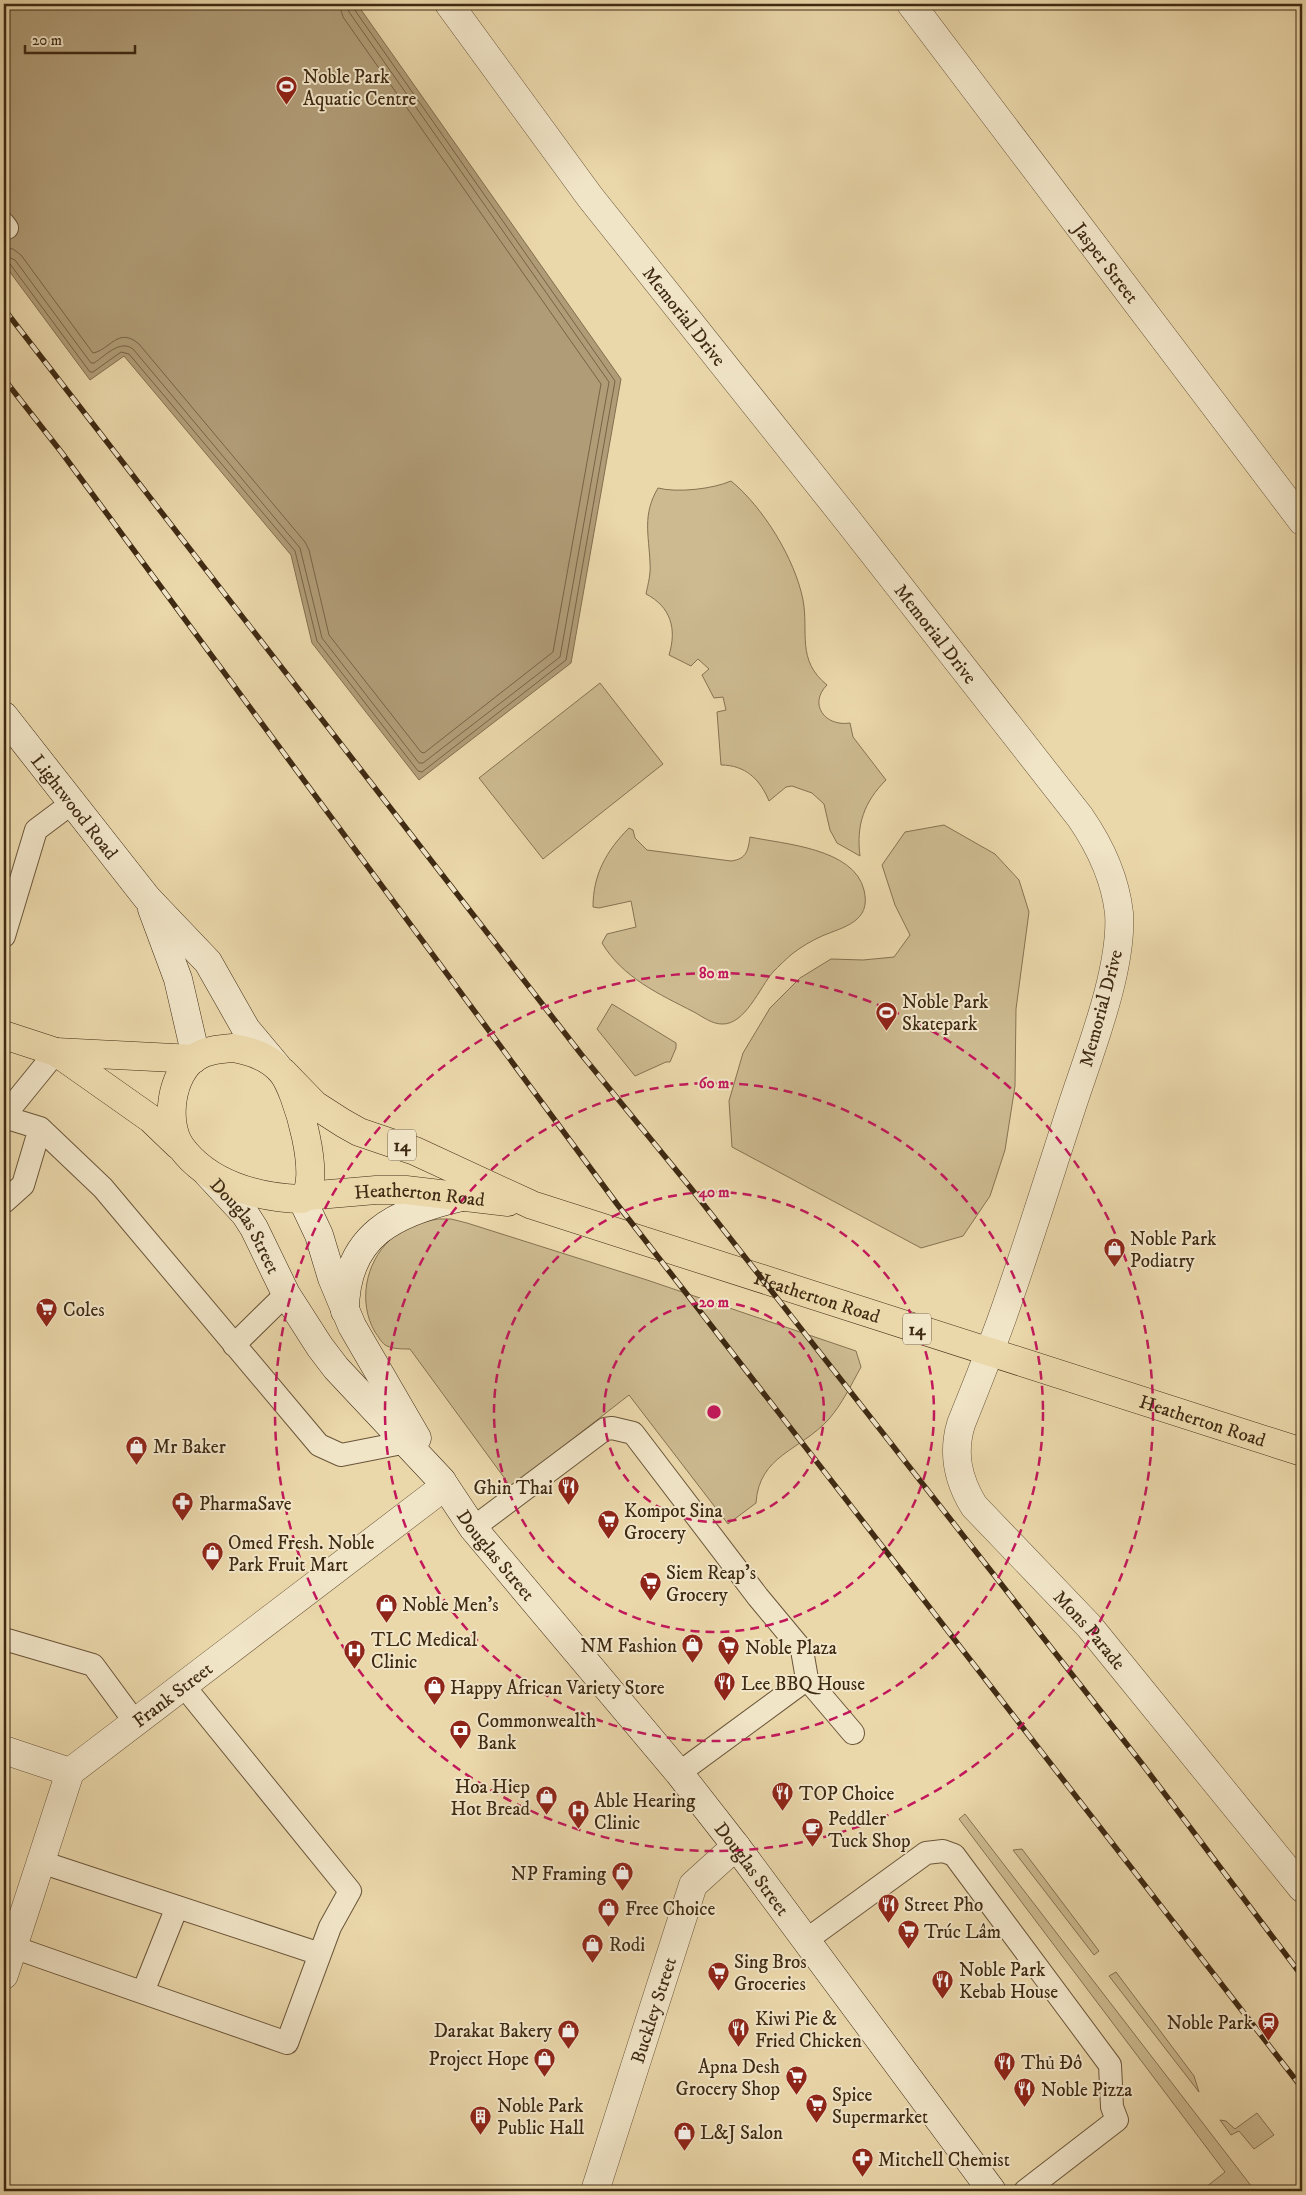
<svg xmlns="http://www.w3.org/2000/svg" width="1306" height="2195" viewBox="0 0 1306 2195" font-family="'IM FELL DW Pica',serif">
	<style>
		.green { fill: #cdba90; stroke: #867252 }
		.water { fill: #b09c77; stroke: #836e4f }
		.lines { fill: none; stroke-linecap: round; stroke-linejoin: round }
		.shore { stroke: #786345; stroke-width: 1 }
		.service-casing { stroke: #6a5539; stroke-width: 24 }
		.minor-casing { stroke: #6a5539; stroke-width: 29 }
		.secondary-casing { stroke: #3f2a13; stroke-width: 29 }
		.primary-casing { stroke: #3f2a13; stroke-width: 29 }
		.service { stroke: #f1e5c8; stroke-width: 22 }
		.minor { stroke: #f1e5c8; stroke-width: 28 }
		.secondary { stroke: #f1e5c8; stroke-width: 28 }
		.primary { stroke: #ead7aa; stroke-width: 28 }
		.rail-casing { stroke: #3f2a13; stroke-width: 5.5 }
		.rail { stroke: #f1e5c8; stroke-width: 4; stroke-dasharray: 11; stroke-linecap: butt }
		.ring { fill: none; stroke: #c2185b; stroke-width: 2.5; stroke-dasharray: 9 6 }
		.labels { text-anchor: middle; stroke-width: 4; stroke-linejoin: round; paint-order: stroke }
		.shield { fill: #f1e5c8; stroke: #746249; stroke-width: 1 }
		.shield-label { font-size: 18px; font-weight: bold; fill: #3f2a13 }
		.poi-label { font-size: 19px; fill: #3f2a13; stroke: #f1e5c8; text-anchor: start }
		.street-label { font-size: 19px; fill: #3f2a13; stroke: #f1e5c8 }
		.centre { fill: #c2185b; stroke: #f1e5c8; stroke-width: 2.5 }
		.ring-label { font-size: 15px; text-anchor: middle; font-weight: bold; fill: #c2185b; stroke: #f1e5c8; stroke-width: 4; stroke-linejoin: round; paint-order: stroke }
	</style>
	<rect width="100%" height="100%" fill="#ead7aa"/>
	<filter id="stains"><feTurbulence type="fractalNoise" baseFrequency=".004" numOctaves="4"/><feColorMatrix values="0 0 0 0 .2 0 0 0 0 .09 0 0 0 0 .02 0 0 0 .5 -.17"/></filter>
	<radialGradient id="worn" r=".72"><stop offset=".6" stop-color="#630" stop-opacity="0"/><stop offset="1" stop-color="#630" stop-opacity=".3"/></radialGradient>
	<path class="green" d="M 731,481 C 763,507 795,559 803,600 C 809,632 796,660 827,685 C 808,704 825,727 850,723 L 853,737 L 886,780 C 864,802 856,825 860,856 L 837,843 L 830,830 L 824,804 L 812,793 L 792,786 L 786,787 L 769,801 C 760,779 745,765 721,765 L 717,712 L 726,710 L 723,697 L 714,698 L 702,675 L 709,669 L 698,659 L 691,666 L 669,655 C 677,629 671,607 646,594 C 648,584 651,574 650,563 C 649,535 642,515 658,488 C 677,493 713,489 731,481 Z
		M 600,683 L 663,764 L 543,859 L 479,778 Z
		M 944,825 L 995,854 L 1019,880 L 1029,912 L 1016,1009 L 1015,1086 L 1005,1150 L 990,1196 L 963,1236 L 921,1248 L 732,1147 L 729,1101 L 743,1053 L 770,1008 L 800,978 L 831,959 L 863,960 L 894,957 L 910,935 L 895,905 L 882,865 L 905,832 Z
		M 629,828 L 633,830 L 635,838 L 647,850 L 731,861 C 747,859 748,850 750,837 C 783,844 854,848 864,890 C 872,922 843,927 822,936 C 811,941 801,947 792,954 C 786,959 779,966 773,972 C 760,987 745,1025 722,1024 C 712,1024 703,1017 694,1012 C 659,994 623,978 602,943 L 607,934 L 636,927 L 631,901 L 599,908 L 593,907 C 593,875 606,851 629,828 Z
		M 612,1004 L 676,1043 L 676,1048 L 670,1062 L 666,1062 L 635,1076 L 597,1029 Z
		M 438,1219 L 451,1219 L 467,1223 L 647,1280 L 856,1351 L 861,1367 C 851,1385 842,1404 829,1419 C 800,1451 759,1455 756,1503 L 728,1524 L 629,1395 L 511,1487 L 410,1349 C 403,1349 393,1349 387,1346 C 382,1344 378,1336 375,1332 C 358,1303 365,1263 390,1240 C 403,1228 421,1222 438,1219 Z
		M 965,1814 L 1252,2187 L 1249,2191 L 1201,2191 L 1225,2172 L 959,1819 Z
		M 1022,1849 L 1099,1951 L 1094,1955 L 1013,1850 Z
		M 1116,1972 L 1194,2076 L 1199,2092 L 1109,1976 Z
		M 1257,2113 L 1274,2135 L 1254,2149 L 1239,2131 L 1231,2135 L 1220,2120 L 1226,2121 L 1235,2129 Z"/>
	<path class="water" d="M 4,4 L 357,4 L 621,379 L 571,663 L 419,780 L 312,643 L 291,555 L 124,356 L 90,380 L 4,264 Z"/>
	<g class="lines">
		<path class="shore" d="M 4,248 L 13,249 L 21,255 L 93,353 C 110,350 118,326 139,344 L 305,542 L 309,550 L 329,635 L 421,752 L 424,753 L 553,652 L 601,384 L 343,17 L 339,4
			M 4,255 L 15,260 L 91,363 L 94,363 C 105,356 120,339 133,349 L 300,548 L 322,638 L 419,763 L 423,763 L 560,657 L 609,382 L 349,12 L 347,4
			M 4,261 L 10,264 L 90,372 L 93,372 L 121,352 L 129,354 L 295,551 L 317,641 L 418,771 L 422,772 L 566,660 L 615,381 L 354,9 L 353,4"/>
		<defs>
			<path id="service" d="M 4,224 L 7,228
				M 4,936 L 36,830 L 72,803
				M 4,1116 L 56,1052
				M 4,1117 L 40,1128 L 103,1188 L 319,1445 L 341,1455 L 407,1442
				M 4,1202 L 23,1185 L 40,1128
				M 234,1345 L 286,1294
				M 473,1528 L 605,1429 L 612,1428 L 633,1433 L 758,1597 L 802,1650 L 807,1679 L 853,1733
				M 4,1639 L 93,1665 L 135,1722
				M 679,1773 L 807,1679
				M 41,1862 L 320,1954
				M 805,1941 L 926,1853 L 943,1851 L 954,1855 L 1110,2065 L 1112,2107 L 1117,2120 L 1025,2191
				M 13,1947 L 287,2043 L 330,1927 L 350,1891 L 183,1685
				M 143,1992 L 177,1907"/>
			<g id="minor">
				<path id="s1" d="M 449,4 L 590,197 L 845,517 L 1080,817 C 1100,846 1115,877 1119,913 C 1123,968 1090,1051 1073,1103 C 1051,1170 1030,1238 1007,1304 C 993,1345 977,1384 961,1424 C 952,1454 958,1480 974,1506 L 1089,1626 L 1302,1888"/>
				<path id="s2" d="M 911,4 L 1302,521"/>
				<path d="M 4,1750 L 70,1772"/>
				<path id="s3" d="M 4,1975 L 70,1772 L 445,1486"/>
				<path id="s4" d="M 595,2191 L 693,1885 L 736,1846"/>
			</g>
			<g id="secondary">
				<path id="s5" d="M 4,716 L 147,898 L 208,962 L 246,1029 L 277,1066"/>
				<path d="M 152,909 L 178,979 L 196,1057"/>
				<path id="s6" d="M 207,1173 L 245,1214 L 254,1228 L 286,1294 L 320,1347 L 336,1368 L 442,1481"/>
				<path d="M 302,1199 L 319,1235 L 332,1278 L 352,1326 L 417,1438"/>
				<path d="M 345,1311 C 345,1234 396,1212 461,1197"/>
				<path id="s7" d="M 445,1486 L 473,1528 L 679,1773 L 736,1846 L 992,2191"/>
			</g>
			<g id="primary">
				<path d="M 4,1035 L 56,1052 L 151,1119 L 178,1145"/>
				<path d="M 233,1048 C 251,1051 269,1057 281,1071 C 297,1088 324,1185 302,1199 C 258,1198 208,1184 181,1147 C 164,1123 171,1073 196,1057 C 207,1050 220,1049 233,1048 Z"/>
				<path d="M 56,1052 L 194,1059"/>
				<path id="s8" d="M 283,1072 L 315,1105 L 343,1123 L 359,1132 L 415,1151 L 532,1205 L 1302,1452"/>
				<path id="s9" d="M 306,1196 L 376,1190 L 406,1190 L 508,1202"/>
			</g>
		</defs>
		<use href="#service" class="service-casing"/>
		<use href="#minor" class="minor-casing"/>
		<use href="#secondary" class="secondary-casing"/>
		<use href="#primary" class="primary-casing"/>
		<use href="#service" class="service"/>
		<use href="#minor" class="minor"/>
		<use href="#secondary" class="secondary"/>
		<use href="#primary" class="primary"/>
		<defs>
			<path id="rail" d="M 4,309 L 581,1054 L 690,1187 L 1143,1765 L 1302,1976
				M 4,379 L 62,453 L 617,1204 L 1302,2088"/>
		</defs>
		<use href="#rail" class="rail-casing"/>
		<use href="#rail" class="rail"/>
	</g>
	<g class="ring">
		<circle cx="714" cy="1412" r="110"/>
		<circle cx="714" cy="1412" r="220"/>
		<circle cx="714" cy="1412" r="329"/>
		<circle cx="714" cy="1412" r="439"/>
	</g>
	<defs>
		<symbol id="stadium-pin" viewBox="-11 -11 22 30"><path d="M0 17L-7.5 6A9.5 9.5 0 1 1 7.5 6Z" fill="#8f2418" stroke="#f1e5c8"/><path d="M0-5a6.5 5 0 1 0 0 10a6.5 5 0 1 0 0-10ZM-3.5-1.8h7v3.6h-7Z" fill="#fff"/></symbol>
		<symbol id="shop-pin" viewBox="-11 -11 22 30"><path d="M0 17L-7.5 6A9.5 9.5 0 1 1 7.5 6Z" fill="#8f2418" stroke="#f1e5c8"/><path d="M-5-2.5h2.3a2.7 3.5 0 0 1 5.4 0H5L5.5 6h-11ZM-1.5-2.5h3a1.5 2.3 0 0 0-3 0Z" fill="#fff"/></symbol>
		<symbol id="supermarket-pin" viewBox="-11 -11 22 30"><path d="M0 17L-7.5 6A9.5 9.5 0 1 1 7.5 6Z" fill="#8f2418" stroke="#f1e5c8"/><path d="M-6-5.5h2.5l.6 2H6L4.5 2H-2.5L-4.4-4H-6ZM-1.5 3.2a1.3 1.3 0 1 0 .1 0ZM3 3.2a1.3 1.3 0 1 0 .1 0Z" fill="#fff"/></symbol>
		<symbol id="restaurant-pin" viewBox="-11 -11 22 30"><path d="M0 17L-7.5 6A9.5 9.5 0 1 1 7.5 6Z" fill="#8f2418" stroke="#f1e5c8"/><path d="M-5-6h1v4h1v-4h1v4h1v-4h1v5L-1.5 .5V6h-2V.5L-5-1ZM5-6V6H3V1.5H1.5Q1.5-4 5-6Z" fill="#fff"/></symbol>
		<symbol id="pharmacy-pin" viewBox="-11 -11 22 30"><path d="M0 17L-7.5 6A9.5 9.5 0 1 1 7.5 6Z" fill="#8f2418" stroke="#f1e5c8"/><path d="M-2-6h4v4h4v4h-4v4h-4v-4h-4v-4h4Z" fill="#fff"/></symbol>
		<symbol id="hospital-pin" viewBox="-11 -11 22 30"><path d="M0 17L-7.5 6A9.5 9.5 0 1 1 7.5 6Z" fill="#8f2418" stroke="#f1e5c8"/><path d="M-5-5h3v3.5h4V-5h3V5h-3V1.5h-4V5h-3Z" fill="#fff"/></symbol>
		<symbol id="bank-pin" viewBox="-11 -11 22 30"><path d="M0 17L-7.5 6A9.5 9.5 0 1 1 7.5 6Z" fill="#8f2418" stroke="#f1e5c8"/><path d="M-6-4H6V4H-6ZM0-2.3a2.3 2.3 0 1 0 0 4.6a2.3 2.3 0 1 0 0-4.6Z" fill="#fff"/></symbol>
		<symbol id="cafe-pin" viewBox="-11 -11 22 30"><path d="M0 17L-7.5 6A9.5 9.5 0 1 1 7.5 6Z" fill="#8f2418" stroke="#f1e5c8"/><path d="M-5.5-4.5H6V0H3Q3 3.5 0 3.5H-2.5Q-5.5 3.5-5.5 0ZM3-3.2v2h1.7v-2ZM-6 4.5H4V6H-6Z" fill="#fff"/></symbol>
		<symbol id="station-pin" viewBox="-11 -11 22 30"><path d="M0 17L-7.5 6A9.5 9.5 0 1 1 7.5 6Z" fill="#8f2418" stroke="#f1e5c8"/><path d="M-3-6H3Q5-6 5-4V2Q5 4 3 4L4.5 6H3L1.5 4h-3L-3 6H-4.5L-3 4Q-5 4-5 2V-4Q-5-6-3-6ZM-3.5-4v3h7v-3ZM-3.5 1v1.5H-2V1ZM2 1v1.5H3.5V1Z" fill="#fff"/></symbol>
		<symbol id="building-pin" viewBox="-11 -11 22 30"><path d="M0 17L-7.5 6A9.5 9.5 0 1 1 7.5 6Z" fill="#8f2418" stroke="#f1e5c8"/><path d="M-4-6H4V6H1V3H-1V6H-4ZM-2.5-4.3h1.7v1.8h-1.7ZM.8-4.3h1.7v1.8H.8ZM-2.5-1h1.7V.8h-1.7ZM.8-1h1.7V.8H.8Z" fill="#fff"/></symbol>
	</defs>
	<g fill-rule="evenodd">
		<use href="#stadium-pin" x="274" y="74" width="25" height="34"/>
		<use href="#stadium-pin" x="874" y="1000" width="25" height="34"/>
		<use href="#shop-pin" x="1102" y="1236" width="25" height="34"/>
		<use href="#supermarket-pin" x="34" y="1296" width="25" height="34"/>
		<use href="#shop-pin" x="124" y="1434" width="25" height="34"/>
		<use href="#restaurant-pin" x="556" y="1474" width="25" height="34"/>
		<use href="#pharmacy-pin" x="170" y="1490" width="25" height="34"/>
		<use href="#supermarket-pin" x="596" y="1508" width="25" height="34"/>
		<use href="#shop-pin" x="200" y="1540" width="25" height="34"/>
		<use href="#supermarket-pin" x="638" y="1570" width="25" height="34"/>
		<use href="#shop-pin" x="374" y="1592" width="25" height="34"/>
		<use href="#shop-pin" x="680" y="1632" width="25" height="34"/>
		<use href="#supermarket-pin" x="716" y="1634" width="25" height="34"/>
		<use href="#hospital-pin" x="342" y="1638" width="25" height="34"/>
		<use href="#restaurant-pin" x="712" y="1670" width="25" height="34"/>
		<use href="#shop-pin" x="422" y="1674" width="25" height="34"/>
		<use href="#bank-pin" x="448" y="1718" width="25" height="34"/>
		<use href="#restaurant-pin" x="770" y="1780" width="25" height="34"/>
		<use href="#shop-pin" x="534" y="1784" width="25" height="34"/>
		<use href="#hospital-pin" x="566" y="1798" width="25" height="34"/>
		<use href="#cafe-pin" x="800" y="1816" width="25" height="34"/>
		<use href="#shop-pin" x="610" y="1860" width="25" height="34"/>
		<use href="#restaurant-pin" x="876" y="1892" width="25" height="34"/>
		<use href="#shop-pin" x="596" y="1896" width="25" height="34"/>
		<use href="#supermarket-pin" x="896" y="1918" width="25" height="34"/>
		<use href="#shop-pin" x="580" y="1932" width="25" height="34"/>
		<use href="#supermarket-pin" x="706" y="1960" width="25" height="34"/>
		<use href="#restaurant-pin" x="930" y="1968" width="25" height="34"/>
		<use href="#station-pin" x="1256" y="2010" width="25" height="34"/>
		<use href="#restaurant-pin" x="726" y="2016" width="25" height="34"/>
		<use href="#shop-pin" x="556" y="2018" width="25" height="34"/>
		<use href="#shop-pin" x="532" y="2046" width="25" height="34"/>
		<use href="#restaurant-pin" x="992" y="2050" width="25" height="34"/>
		<use href="#supermarket-pin" x="784" y="2064" width="25" height="34"/>
		<use href="#restaurant-pin" x="1012" y="2076" width="25" height="34"/>
		<use href="#supermarket-pin" x="804" y="2092" width="25" height="34"/>
		<use href="#building-pin" x="468" y="2104" width="25" height="34"/>
		<use href="#shop-pin" x="672" y="2120" width="25" height="34"/>
		<use href="#pharmacy-pin" x="850" y="2146" width="25" height="34"/>
	</g>
	<g class="labels">
		<g class="shield">
			<rect x="388" y="1129.5" width="28" height="31" rx="4"/>
			<rect x="903" y="1313.5" width="28" height="31" rx="4"/>
		</g>
		<g class="shield-label">
			<text x="402" y="1151">14</text>
			<text x="917" y="1335">14</text>
		</g>
		<g class="poi-label">
			<text x="303" y="83">Noble Park<tspan x="303" dy="22">Aquatic Centre</tspan></text>
			<text x="902" y="1008">Noble Park<tspan x="902" dy="22">Skatepark</tspan></text>
			<text x="1130" y="1245">Noble Park<tspan x="1130" dy="22">Podiatry</tspan></text>
			<text x="63" y="1316">Coles</text>
			<text x="153" y="1453">Mr Baker</text>
			<text x="553" y="1494" text-anchor="end">Ghin Thai</text>
			<text x="199" y="1510">PharmaSave</text>
			<text x="624" y="1517">Kompot Sina<tspan x="624" dy="22">Grocery</tspan></text>
			<text x="228" y="1549">Omed Fresh. Noble<tspan x="228" dy="22">Park Fruit Mart</tspan></text>
			<text x="666" y="1579">Siem Reap's<tspan x="666" dy="22">Grocery</tspan></text>
			<text x="402" y="1611">Noble Men's</text>
			<text x="371" y="1646">TLC Medical<tspan x="371" dy="22">Clinic</tspan></text>
			<text x="677" y="1652" text-anchor="end">NM Fashion</text>
			<text x="745" y="1654">Noble Plaza</text>
			<text x="741" y="1690">Lee BBQ House</text>
			<text x="450" y="1694">Happy African Variety Store</text>
			<text x="477" y="1727">Commonwealth<tspan x="477" dy="22">Bank</tspan></text>
			<text x="530" y="1793" text-anchor="end">Hoa Hiep<tspan x="530" dy="22">Hot Bread</tspan></text>
			<text x="799" y="1800">TOP Choice</text>
			<text x="594" y="1807">Able Hearing<tspan x="594" dy="22">Clinic</tspan></text>
			<text x="828" y="1825">Peddler<tspan x="828" dy="22">Tuck Shop</tspan></text>
			<text x="606" y="1880" text-anchor="end">NP Framing</text>
			<text x="904" y="1911">Street Pho</text>
			<text x="625" y="1915">Free Choice</text>
			<text x="924" y="1938">Trúc Lâm</text>
			<text x="609" y="1951">Rodi</text>
			<text x="734" y="1968">Sing Bros<tspan x="734" dy="22">Groceries</tspan></text>
			<text x="959" y="1976">Noble Park<tspan x="959" dy="22">Kebab House</tspan></text>
			<text x="755" y="2025">Kiwi Pie &amp;<tspan x="755" dy="22">Fried Chicken</tspan></text>
			<text x="1253" y="2029" text-anchor="end">Noble Park</text>
			<text x="552" y="2037" text-anchor="end">Darakat Bakery</text>
			<text x="529" y="2065" text-anchor="end">Project Hope</text>
			<text x="1021" y="2069">Thủ Đô</text>
			<text x="780" y="2073" text-anchor="end">Apna Desh<tspan x="780" dy="22">Grocery Shop</tspan></text>
			<text x="1041" y="2096">Noble Pizza</text>
			<text x="832" y="2101">Spice<tspan x="832" dy="22">Supermarket</tspan></text>
			<text x="497" y="2112">Noble Park<tspan x="497" dy="22">Public Hall</tspan></text>
			<text x="700" y="2139">L&amp;J Salon</text>
			<text x="878" y="2166">Mitchell Chemist</text>
		</g>
		<g class="street-label">
			<text dy="7" stroke="none"><textPath href="#s2" startOffset="324">Jasper Street</textPath></text>
			<text dy="7" stroke="none"><textPath href="#s1" startOffset="391">Memorial Drive</textPath></text>
			<text dy="7" stroke="none"><textPath href="#s1" startOffset="796">Memorial Drive</textPath></text>
			<text dy="7" stroke="none"><textPath href="#s5" startOffset="115">Lightwood Road</textPath></text>
			<text transform="translate(1100 1008) rotate(-75)" y="7">Memorial Drive</text>
			<text dy="7" stroke="none"><textPath href="#s9" startOffset="114">Heatherton Road</textPath></text>
			<text dy="7" stroke="none"><textPath href="#s6" startOffset="66">Douglas Street</textPath></text>
			<text dy="7" stroke="none"><textPath href="#s8" startOffset="585">Heatherton Road</textPath></text>
			<text dy="7" stroke="none"><textPath href="#s8" startOffset="990">Heatherton Road</textPath></text>
			<text dy="7" stroke="none"><textPath href="#s7" startOffset="86">Douglas Street</textPath></text>
			<text dy="7" stroke="none"><textPath href="#s1" startOffset="1926">Mons Parade</textPath></text>
			<text dy="7" stroke="none"><textPath href="#s3" startOffset="342">Frank Street</textPath></text>
			<text dy="7" stroke="none"><textPath href="#s7" startOffset="491">Douglas Street</textPath></text>
			<text dy="7" stroke="none"><textPath href="#s4" startOffset="190">Buckley Street</textPath></text>
		</g>
	</g>
	<circle cx="714" cy="1412" r="8" class="centre"/>
	<g class="ring-label">
		<text x="714" y="978">80 m</text>
		<text x="714" y="1088">60 m</text>
		<text x="714" y="1197">40 m</text>
		<text x="714" y="1307">20 m</text>
	</g>
	<rect width="1306" height="2195" fill="none" stroke="#ead7aa" stroke-width="20"/>
	<rect x="5" y="5" width="1296" height="2185" fill="none" stroke="#3f2a13" stroke-width="2.5"/>
	<rect x="10" y="10" width="1286" height="2175" fill="none" stroke="#3f2a13"/>
	<path d="M25 45v8h110v-8" fill="none" stroke="#3f2a13" stroke-width="2.5"/>
	<text x="32" y="45" font-size="15" fill="#3f2a13" stroke="#f1e5c8" stroke-width="4" paint-order="stroke">20 m</text>
	<rect width="100%" height="100%" filter="url(#stains)"/>
	<rect width="100%" height="100%" fill="url(#worn)"/>
</svg>
